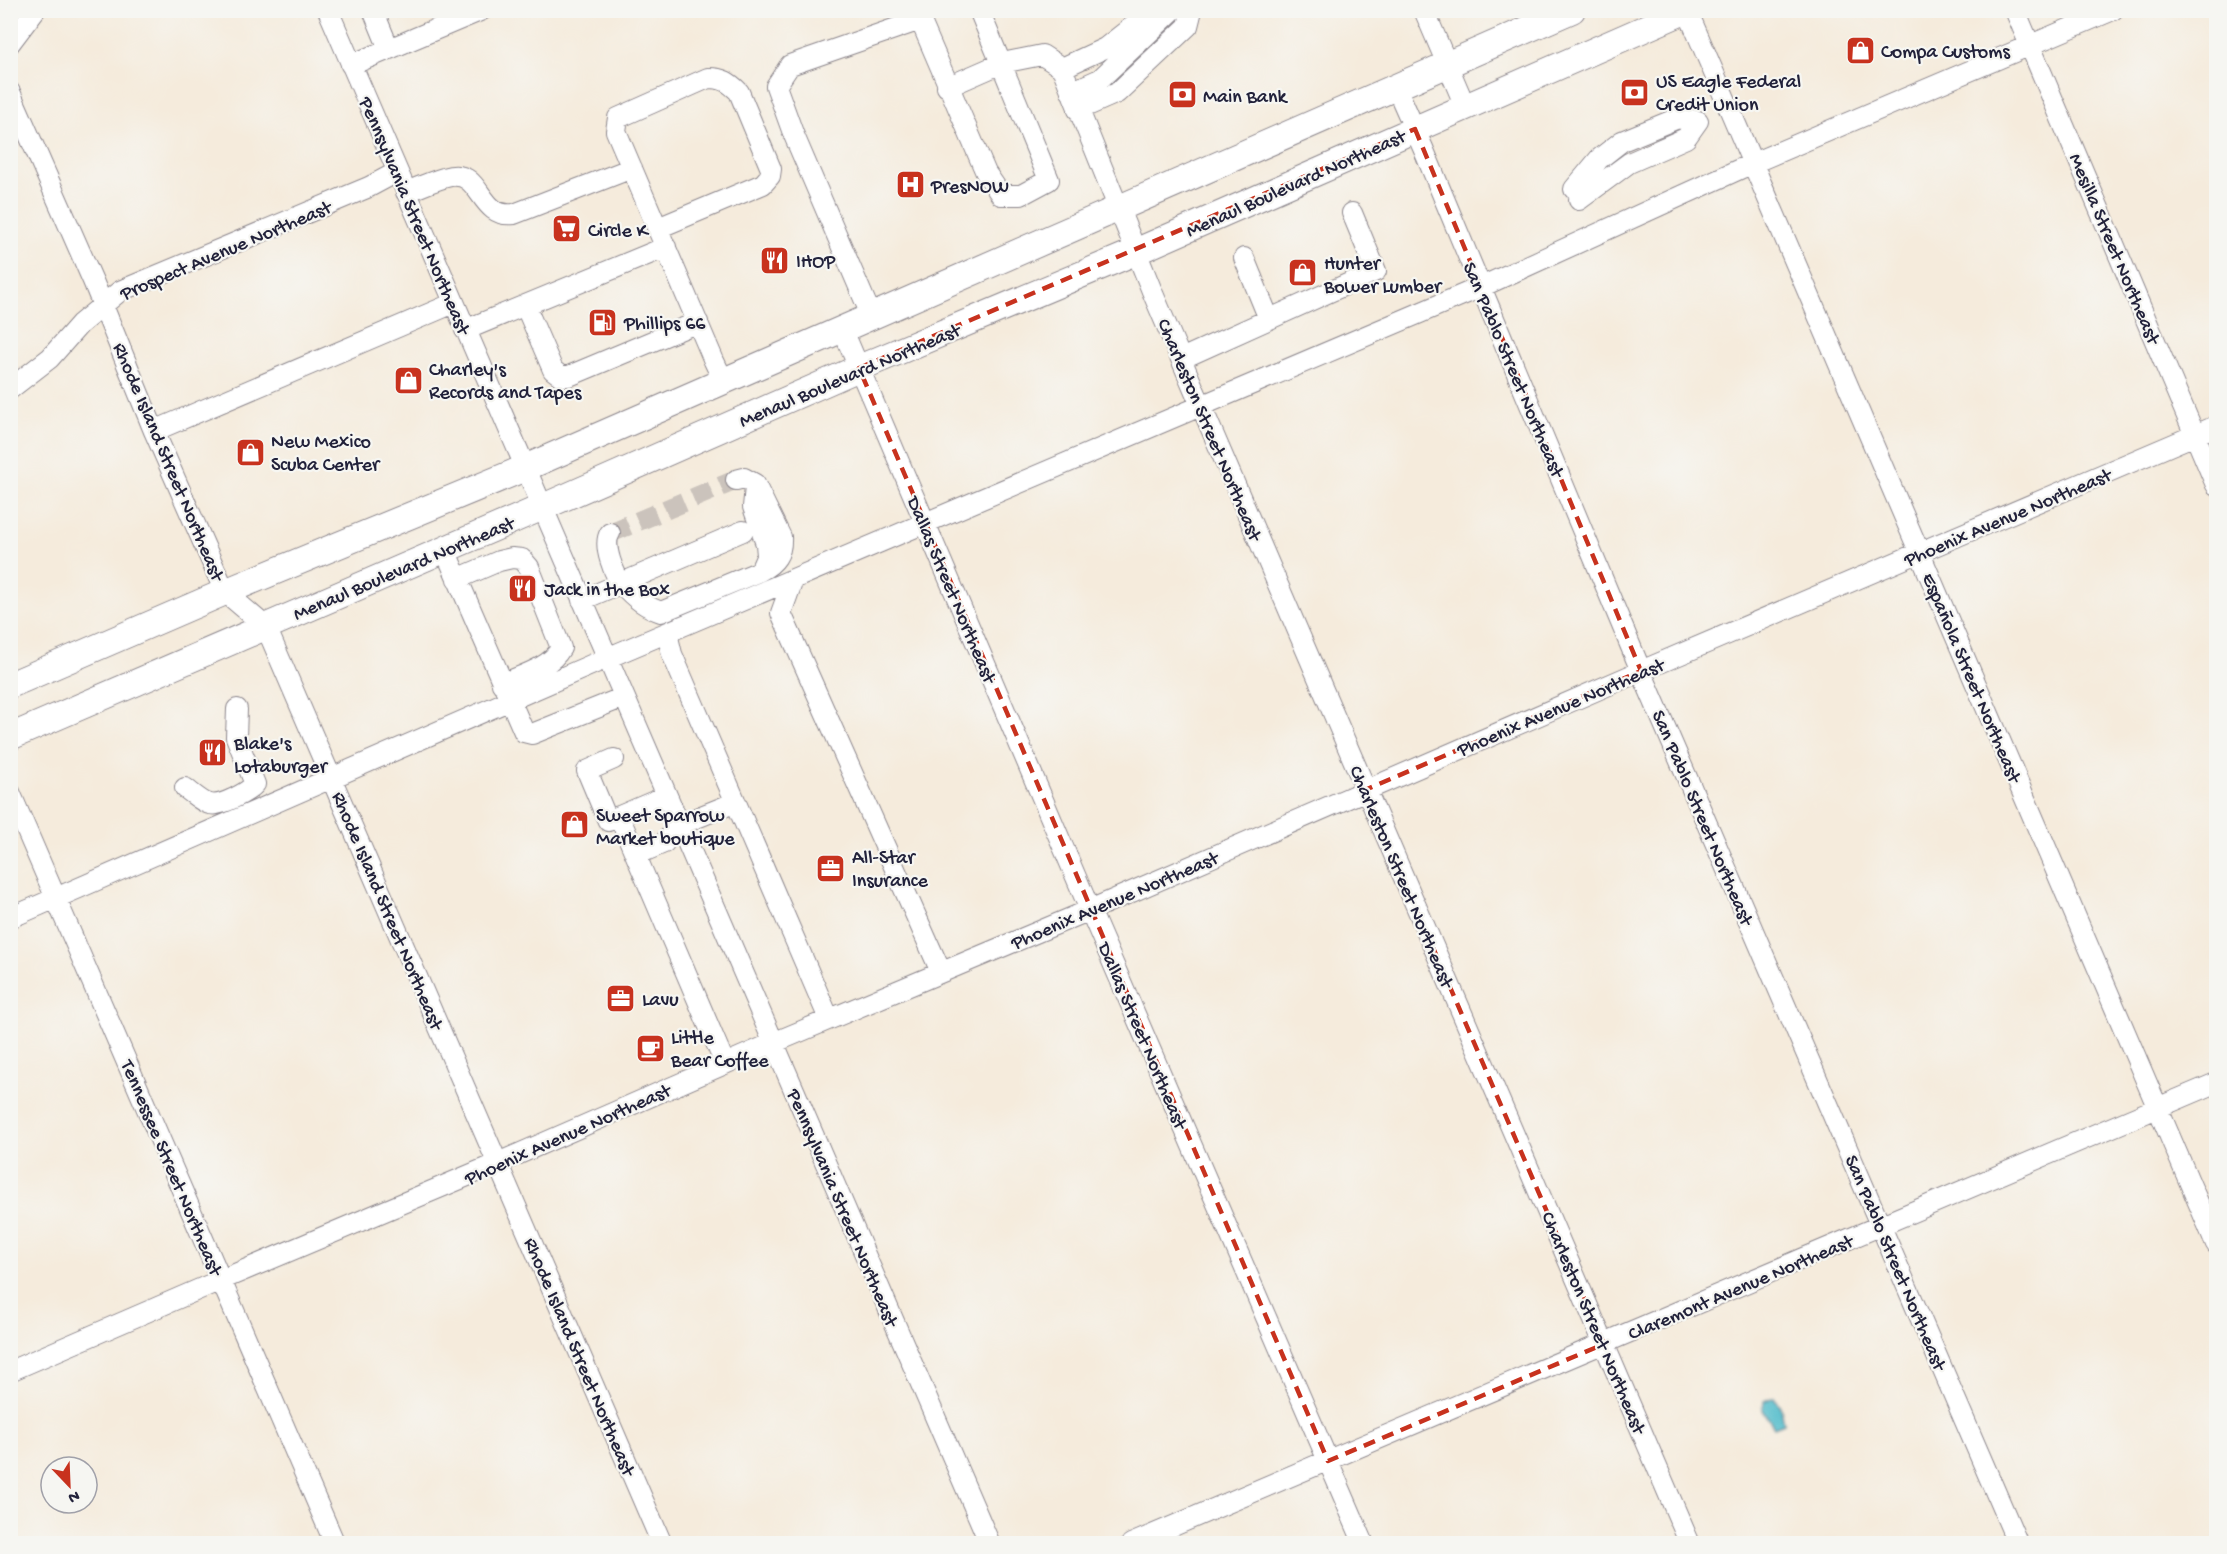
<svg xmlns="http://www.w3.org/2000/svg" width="2227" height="1554" viewBox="0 0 2227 1554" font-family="'Gochi Hand',sans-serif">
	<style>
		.water { fill: #4fbbca; stroke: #386e82; stroke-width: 1.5 }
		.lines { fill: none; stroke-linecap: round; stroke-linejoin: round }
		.minor-tunnel { stroke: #cbc3bc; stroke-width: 20; stroke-dasharray: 20 10; stroke-linecap: butt }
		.minor-casing { stroke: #8c868c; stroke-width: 22 }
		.major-casing { stroke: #8c868c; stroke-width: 28 }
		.minor { stroke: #fff; stroke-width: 20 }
		.major { stroke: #fff; stroke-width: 26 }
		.marked { fill: none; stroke: #c8321e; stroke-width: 4.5; stroke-dasharray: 12 8; stroke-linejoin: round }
		.labels { text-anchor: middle; stroke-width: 4.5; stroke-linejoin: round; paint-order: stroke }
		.poi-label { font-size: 20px; fill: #22223b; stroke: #f6f6f2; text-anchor: start }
		.street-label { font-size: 20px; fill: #22223b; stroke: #f6f6f2 }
	</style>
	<rect width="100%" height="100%" fill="#f6f6f2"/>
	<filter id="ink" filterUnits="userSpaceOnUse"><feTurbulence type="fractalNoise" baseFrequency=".0167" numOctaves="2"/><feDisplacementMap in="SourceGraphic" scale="12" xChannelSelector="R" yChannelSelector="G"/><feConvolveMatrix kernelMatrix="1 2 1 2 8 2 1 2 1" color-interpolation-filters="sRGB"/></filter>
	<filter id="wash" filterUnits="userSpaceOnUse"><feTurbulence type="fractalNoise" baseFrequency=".008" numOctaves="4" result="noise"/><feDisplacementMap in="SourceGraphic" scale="24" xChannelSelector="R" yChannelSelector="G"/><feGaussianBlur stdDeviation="1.35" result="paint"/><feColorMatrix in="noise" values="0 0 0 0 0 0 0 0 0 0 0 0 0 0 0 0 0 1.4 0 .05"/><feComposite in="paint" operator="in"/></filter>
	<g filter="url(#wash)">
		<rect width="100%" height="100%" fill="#f5ebdc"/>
		<path class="water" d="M 1774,1397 L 1781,1408 L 1784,1423 L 1774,1427 L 1763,1410 L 1764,1401 Z"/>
	</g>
	<g filter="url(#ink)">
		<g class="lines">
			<path class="minor-tunnel" d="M 610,533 L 736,480"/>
			<defs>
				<path id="minor" d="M 328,10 L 990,1544
					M 373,10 L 389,49
					M 916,10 L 986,173 L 1001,195 L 1021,195 L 1049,180 L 979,10
					M 1153,10 L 1105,48 L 1062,68 L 1154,296 L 1690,1544
					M 1424,10 L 1465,106
					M 1687,10 L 2216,1244
					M 2015,10 L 2216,485
					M 10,43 L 35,10
					M 351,65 L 482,10
					M 947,87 L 1002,63 L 1042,55 L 1062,68
					M 1396,87 L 1423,148 L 1641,671 L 2018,1544
					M 10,92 L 93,281 L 154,431 L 225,592 L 266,627 L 662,1544
					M 1071,92 L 1100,79 L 1173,10
					M 1078,110 L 1117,93 L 1188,26 L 1192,10
					M 1574,189 L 1599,159 L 1622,141 L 1678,118 L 1698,121 L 1686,138 L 1629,163 L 1579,200
					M 406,192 C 420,187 436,179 451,176 C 482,171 479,219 514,214 L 632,168
					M 658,228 L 763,184 L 770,176 L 771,169 L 739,92 C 729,82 723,78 708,78 L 618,118 L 616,131 L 714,361 L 723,380
					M 1244,258 L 1269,319
					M 525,305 L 553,370 L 561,376 L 569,376 L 698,322
					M 871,315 L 793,133 L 776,86 L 790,65 L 920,20
					M 842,328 L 1090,910 L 1364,1544
					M 465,330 L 666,247
					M 1181,359 L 1376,271 L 1352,213
					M 10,389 L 50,358 L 80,324 L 120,291 L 369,187 L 397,172
					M 154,431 L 454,303
					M 755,487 L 753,507 L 766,544 L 767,555 L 760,571
					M 610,533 C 602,545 614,575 623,585 C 633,597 646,607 661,612 L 760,571 C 775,563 782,554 781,537 L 755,484 L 744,478 L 736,480
					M 445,550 L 524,732 L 532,734 L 624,697
					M 457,579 L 499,561 L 512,558 L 522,559 L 529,567 L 561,648 C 550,668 522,675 502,684
					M 793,580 L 781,613 L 941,972
					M 582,600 L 743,531
					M 667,633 L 672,654 L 829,1019
					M 614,759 L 587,771 L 608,821 L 666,796
					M 185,788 C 192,793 203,803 210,804 C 221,807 248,792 255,784 L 236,737 L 237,709
					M 10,792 L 335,1544
					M 619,816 L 725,1064
					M 636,855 L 664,843 L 679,825 L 736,802
					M 10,918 L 607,658 L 1481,287 L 1753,163 L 2113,10
					M 10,1371 L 202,1288 L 498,1163 L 773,1043 L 1090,910 L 1641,671 L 2216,426
					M 1131,1544 L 2216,1083"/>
				<path id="major" d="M 10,685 L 225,592 L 525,468 L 1572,10
					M 10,737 L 543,507 L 859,368 L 1135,252 L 1687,10"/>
			</defs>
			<use href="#minor" class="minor-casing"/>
			<use href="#major" class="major-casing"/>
			<use href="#minor" class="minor"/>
			<use href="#major" class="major"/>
		</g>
	</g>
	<path class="marked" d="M 1415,129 L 1641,671 L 1365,790 L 1604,1344 L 1328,1461 L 859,368 Z"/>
	<defs>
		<symbol id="shop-square" viewBox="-11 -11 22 22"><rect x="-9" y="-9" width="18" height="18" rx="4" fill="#c8321e" stroke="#f6f6f2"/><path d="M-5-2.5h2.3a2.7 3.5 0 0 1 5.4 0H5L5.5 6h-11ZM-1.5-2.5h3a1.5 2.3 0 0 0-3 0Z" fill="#fff"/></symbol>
		<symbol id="bank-square" viewBox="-11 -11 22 22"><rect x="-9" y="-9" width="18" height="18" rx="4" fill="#c8321e" stroke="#f6f6f2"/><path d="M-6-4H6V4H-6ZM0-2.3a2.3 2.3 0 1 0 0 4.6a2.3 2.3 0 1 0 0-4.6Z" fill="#fff"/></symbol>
		<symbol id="hospital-square" viewBox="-11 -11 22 22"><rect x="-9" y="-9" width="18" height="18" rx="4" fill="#c8321e" stroke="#f6f6f2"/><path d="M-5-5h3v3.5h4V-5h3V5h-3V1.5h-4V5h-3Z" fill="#fff"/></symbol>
		<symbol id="supermarket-square" viewBox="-11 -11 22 22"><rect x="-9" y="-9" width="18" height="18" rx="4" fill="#c8321e" stroke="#f6f6f2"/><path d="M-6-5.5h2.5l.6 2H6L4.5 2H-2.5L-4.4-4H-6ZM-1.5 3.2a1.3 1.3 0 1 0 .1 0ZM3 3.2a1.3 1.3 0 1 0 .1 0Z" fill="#fff"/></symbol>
		<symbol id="restaurant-square" viewBox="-11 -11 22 22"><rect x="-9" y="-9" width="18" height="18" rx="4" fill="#c8321e" stroke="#f6f6f2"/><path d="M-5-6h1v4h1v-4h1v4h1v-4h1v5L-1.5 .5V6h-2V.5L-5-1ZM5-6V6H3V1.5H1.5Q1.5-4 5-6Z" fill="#fff"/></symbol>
		<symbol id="fuel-square" viewBox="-11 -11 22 22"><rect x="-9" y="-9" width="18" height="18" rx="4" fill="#c8321e" stroke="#f6f6f2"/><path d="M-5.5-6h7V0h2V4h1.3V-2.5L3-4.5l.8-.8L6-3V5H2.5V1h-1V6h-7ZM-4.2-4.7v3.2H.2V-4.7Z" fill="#fff"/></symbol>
		<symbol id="office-square" viewBox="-11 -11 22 22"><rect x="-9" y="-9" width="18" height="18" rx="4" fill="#c8321e" stroke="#f6f6f2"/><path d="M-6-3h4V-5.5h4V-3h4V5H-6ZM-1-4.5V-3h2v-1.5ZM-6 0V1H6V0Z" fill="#fff"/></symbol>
		<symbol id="cafe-square" viewBox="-11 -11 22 22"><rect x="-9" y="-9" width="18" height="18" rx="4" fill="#c8321e" stroke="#f6f6f2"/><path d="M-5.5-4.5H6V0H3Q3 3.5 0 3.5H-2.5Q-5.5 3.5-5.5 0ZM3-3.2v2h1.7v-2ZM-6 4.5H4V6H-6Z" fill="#fff"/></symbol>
	</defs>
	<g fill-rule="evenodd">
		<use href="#shop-square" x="1844" y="34" width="33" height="33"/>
		<use href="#bank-square" x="1618" y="76" width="33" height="33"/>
		<use href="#bank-square" x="1166" y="78" width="33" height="33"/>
		<use href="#hospital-square" x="894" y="168" width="33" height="33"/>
		<use href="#supermarket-square" x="550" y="212" width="33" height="33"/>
		<use href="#restaurant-square" x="758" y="244" width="33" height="33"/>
		<use href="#shop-square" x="1286" y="256" width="33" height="33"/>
		<use href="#fuel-square" x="586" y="306" width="33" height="33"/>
		<use href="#shop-square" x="392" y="364" width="33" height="33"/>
		<use href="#shop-square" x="234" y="436" width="33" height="33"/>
		<use href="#restaurant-square" x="506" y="572" width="33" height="33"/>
		<use href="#restaurant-square" x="196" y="736" width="33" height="33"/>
		<use href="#shop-square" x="558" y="808" width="33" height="33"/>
		<use href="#office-square" x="814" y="852" width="33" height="33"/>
		<use href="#office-square" x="604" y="982" width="33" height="33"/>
		<use href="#cafe-square" x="634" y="1032" width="33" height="33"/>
	</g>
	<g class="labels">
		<g class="poi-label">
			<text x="1881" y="57">Compa Customs</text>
			<text x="1656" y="87">US Eagle Federal<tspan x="1656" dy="23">Credit Union</tspan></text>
			<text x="1203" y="102">Main Bank</text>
			<text x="931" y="192">PresNOW</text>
			<text x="588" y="236">Circle K</text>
			<text x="796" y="267">IHOP</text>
			<text x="1324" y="269">Hunter<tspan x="1324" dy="23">Bower Lumber</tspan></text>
			<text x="624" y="329">Phillips 66</text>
			<text x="429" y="375">Charley's<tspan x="429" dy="23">Records and Tapes</tspan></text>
			<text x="271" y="447">New Mexico<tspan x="271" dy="23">Scuba Center</tspan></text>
			<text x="544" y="595">Jack in the Box</text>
			<text x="234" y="749">Blake's<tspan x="234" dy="23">Lotaburger</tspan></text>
			<text x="596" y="821">Sweet Sparrow<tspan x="596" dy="23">Market boutique</tspan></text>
			<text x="852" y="863">All-Star<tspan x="852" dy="23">Insurance</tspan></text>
			<text x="642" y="1005">Lavu</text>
			<text x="671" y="1043">Little<tspan x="671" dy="23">Bear Coffee</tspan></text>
		</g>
		<g class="street-label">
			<text transform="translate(1295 182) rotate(-24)" y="7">Menaul Boulevard Northeast</text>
			<text transform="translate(416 215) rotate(67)" y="7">Pennsylvania Street Northeast</text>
			<text transform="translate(2116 248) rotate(67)" y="7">Mesilla Street Northeast</text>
			<text transform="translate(225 249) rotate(-23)" y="7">Prospect Avenue Northeast</text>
			<text transform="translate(1515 369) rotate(67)" y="7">San Pablo Street Northeast</text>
			<text transform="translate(849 374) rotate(-23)" y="7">Menaul Boulevard Northeast</text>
			<text transform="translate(1211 429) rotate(67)" y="7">Charleston Street Northeast</text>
			<text transform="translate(170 461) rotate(67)" y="7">Rhode Island Street Northeast</text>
			<text transform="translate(2007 516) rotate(-23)" y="7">Phoenix Avenue Northeast</text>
			<text transform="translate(403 567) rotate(-23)" y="7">Menaul Boulevard Northeast</text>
			<text transform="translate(953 589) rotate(67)" y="7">Dallas Street Northeast</text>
			<text transform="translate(1973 677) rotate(67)" y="7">Española Street Northeast</text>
			<text transform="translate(1560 706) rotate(-23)" y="7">Phoenix Avenue Northeast</text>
			<text transform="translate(1704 817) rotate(67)" y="7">San Pablo Street Northeast</text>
			<text transform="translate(1403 876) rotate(67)" y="7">Charleston Street Northeast</text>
			<text transform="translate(1114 899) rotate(-23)" y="7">Phoenix Avenue Northeast</text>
			<text transform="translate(389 910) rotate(67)" y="7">Rhode Island Street Northeast</text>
			<text transform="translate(1144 1035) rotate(67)" y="7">Dallas Street Northeast</text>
			<text transform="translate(567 1133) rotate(-24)" y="7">Phoenix Avenue Northeast</text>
			<text transform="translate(173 1167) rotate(67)" y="7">Tennessee Street Northeast</text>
			<text transform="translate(844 1207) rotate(67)" y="7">Pennsylvania Street Northeast</text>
			<text transform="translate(1897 1262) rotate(67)" y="7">San Pablo Street Northeast</text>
			<text transform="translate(1740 1286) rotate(-23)" y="7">Claremont Avenue Northeast</text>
			<text transform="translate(1595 1322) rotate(67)" y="7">Charleston Street Northeast</text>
			<text transform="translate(581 1356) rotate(67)" y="7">Rhode Island Street Northeast</text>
		</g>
	</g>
	<rect width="2227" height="1554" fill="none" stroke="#f6f6f2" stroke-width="36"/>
	<g transform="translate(69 1485) rotate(157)"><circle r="28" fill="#f6f6f2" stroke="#a1a1a9" stroke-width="1.5"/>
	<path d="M0-4.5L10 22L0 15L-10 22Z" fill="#c8321e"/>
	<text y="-9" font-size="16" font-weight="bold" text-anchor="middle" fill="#22223b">N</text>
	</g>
</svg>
